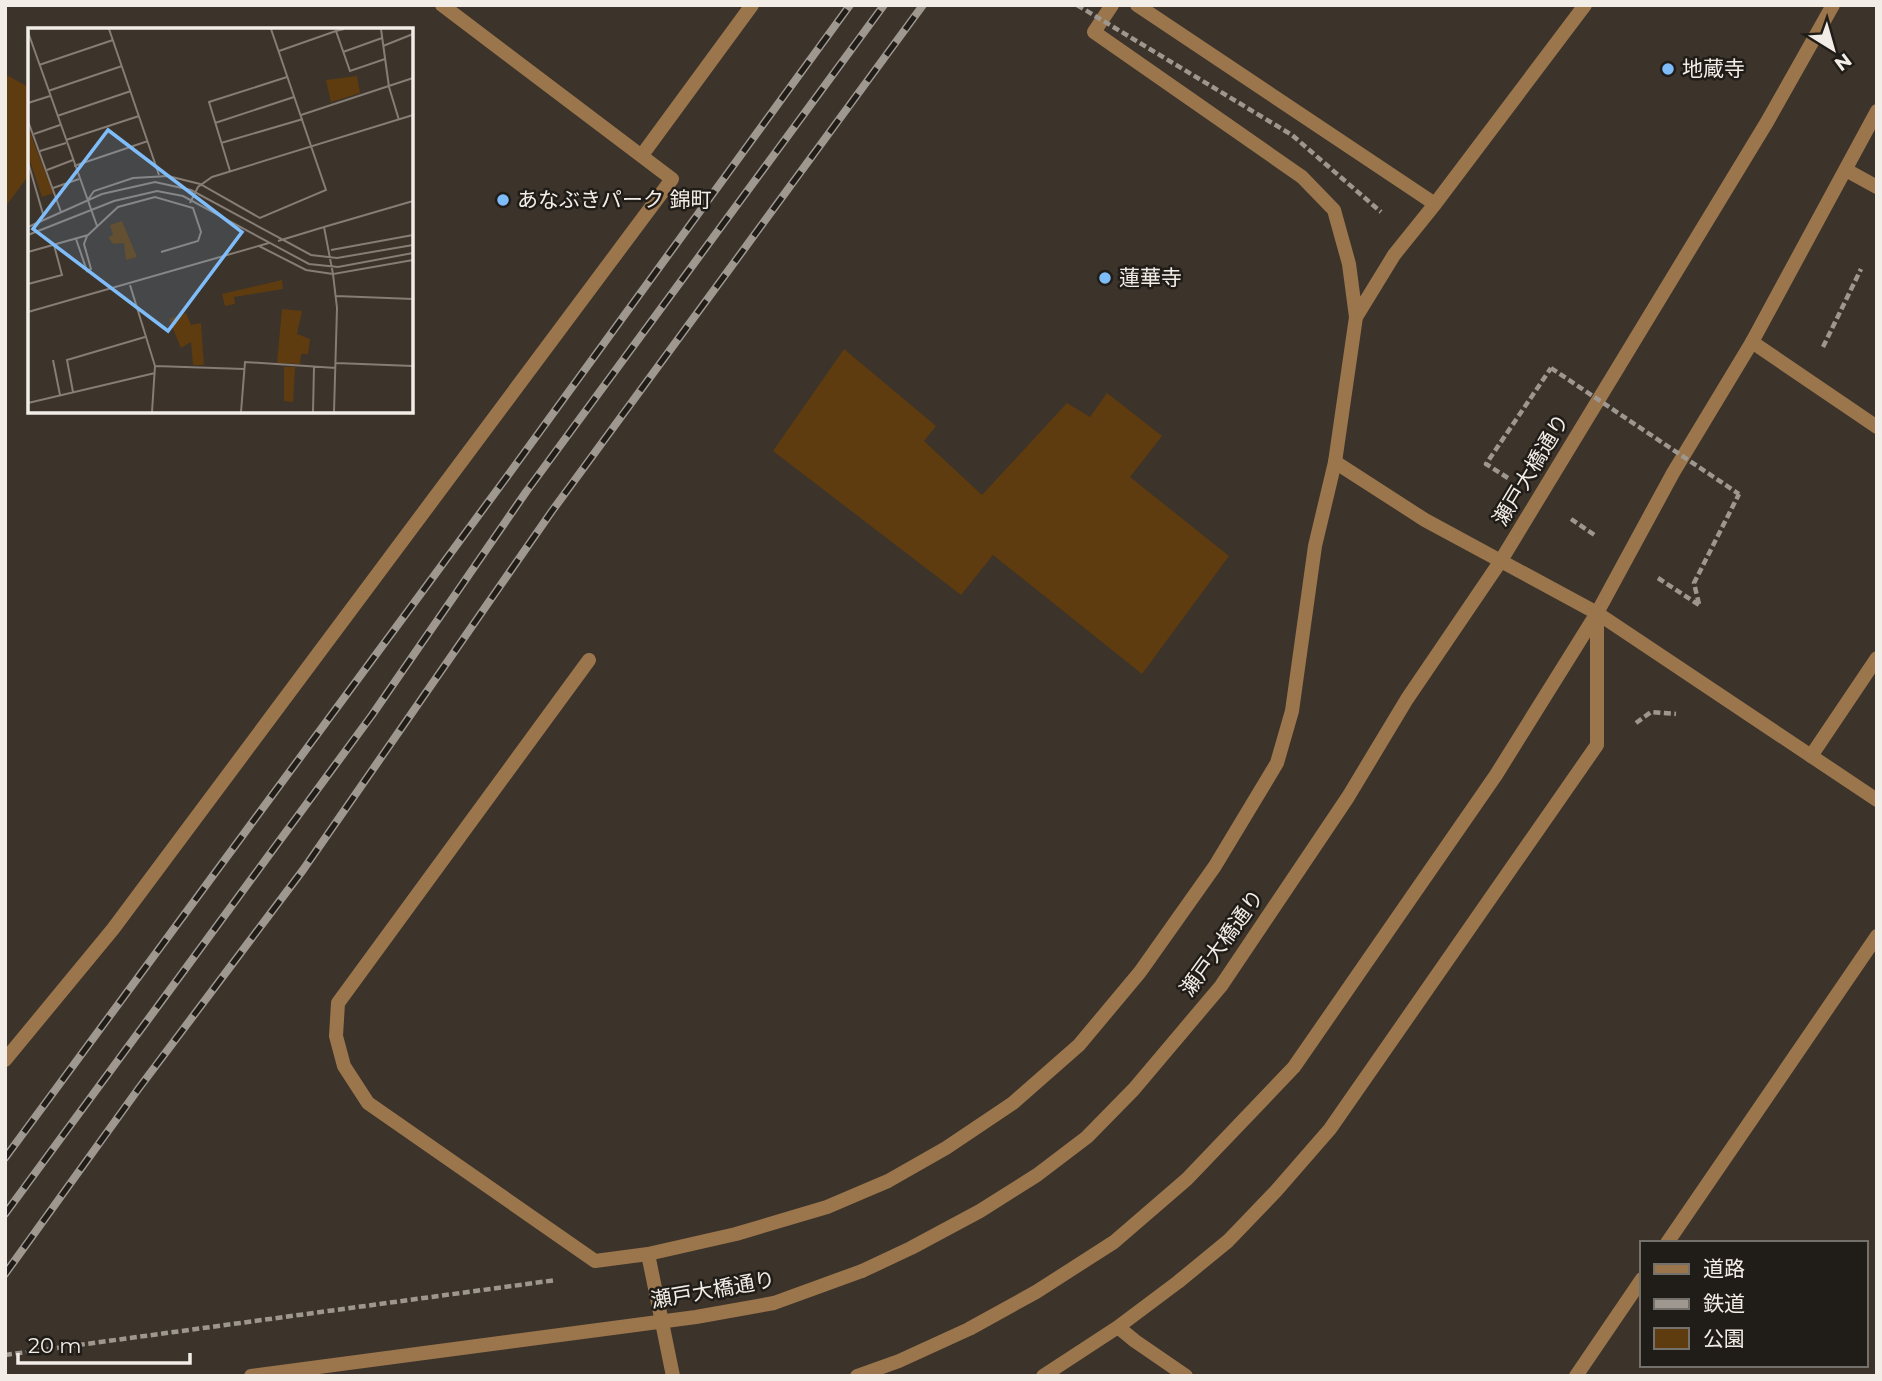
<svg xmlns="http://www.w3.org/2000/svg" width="1882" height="1381" viewBox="0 0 1882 1381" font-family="Montserrat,'Noto Sans JP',sans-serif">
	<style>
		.green { fill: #5e3c0f }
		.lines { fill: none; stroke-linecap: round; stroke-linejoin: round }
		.path { stroke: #9e978f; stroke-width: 4.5; stroke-dasharray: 7 3.5; stroke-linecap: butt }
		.minor { stroke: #9b764c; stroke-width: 14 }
		.tertiary { stroke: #9b764c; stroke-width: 14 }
		.rail-casing { stroke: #9f9891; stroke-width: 8 }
		.rail { stroke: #201c18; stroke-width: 5; stroke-dasharray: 16; stroke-linecap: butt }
		.path-bridge { stroke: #9e978f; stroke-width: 4.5; stroke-dasharray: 7 3.5; stroke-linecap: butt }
		.tertiary-bridge { stroke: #9b764c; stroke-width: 14 }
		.poi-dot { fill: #7fbdfa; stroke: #201c18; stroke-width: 2.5 }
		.labels { text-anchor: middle; stroke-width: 5; stroke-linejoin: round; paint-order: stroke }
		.poi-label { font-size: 21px; fill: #f3ede7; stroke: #201c18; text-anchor: start }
		.street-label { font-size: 21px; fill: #f3ede7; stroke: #201c18 }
		.inset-road { fill: none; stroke: #857d76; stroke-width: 2 }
		.view { fill: #7fbdfa; fill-opacity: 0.15; stroke: #7fbdfa; stroke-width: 3.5 }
		.inset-edge { fill: none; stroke: #f3ede7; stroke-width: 3.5 }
	</style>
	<rect width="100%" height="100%" fill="#3c332a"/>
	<path class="green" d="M 5,74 L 30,88 L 30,174 L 5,207 Z
		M 844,349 L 936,426 L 924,441 L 982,495 L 1067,403 L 1090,417 L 1107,393 L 1162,436 L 1130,477 L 1229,556 L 1142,674 L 993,555 L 961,595 L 773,451 Z"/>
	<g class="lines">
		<path class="path" d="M 1823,347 L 1861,269
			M 1508,478 L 1486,464 L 1551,368
			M 1571,519 L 1596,536
			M 1658,578 L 1699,605
			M 1699,604 L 1694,583 L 1739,494
			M 1636,723 L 1651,712 L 1676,714
			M 5,1355 L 556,1280"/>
		<path class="minor" d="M 1112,5 L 1094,32 L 1302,177 L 1334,210 L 1349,264 L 1356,317
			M 1137,5 L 1435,204
			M 642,155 L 752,5
			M 1752,342 L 1877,427
			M 589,660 L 338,1003 L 336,1036 L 344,1066 L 368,1103 L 595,1261 L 648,1254 L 736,1234 L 827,1207 L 888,1181 L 946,1148 L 1013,1103 L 1079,1045 L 1140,972 L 1215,866 L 1277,763 L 1292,711 L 1315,546 L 1335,462 L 1356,317 L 1394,255 L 1435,204 L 1585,5
			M 1811,756 L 1877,658
			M 5,1060 L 113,929 L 672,179 L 442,5
			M 1667,1243 L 1877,936
			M 648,1254 L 673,1376
			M 1118,1327 L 1135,1341 L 1186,1376
			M 1043,1376 L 1118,1327 L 1178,1282 L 1228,1241 L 1276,1191 L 1330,1129 L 1597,745 L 1597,613
			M 1576,1376 L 1642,1279"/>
		<path class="tertiary" d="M 1846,170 L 1877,187
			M 1335,462 L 1425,520 L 1597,613 L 1877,800
			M 862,1271 L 911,1248 L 980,1211 L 1037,1175 L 1087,1137 L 1134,1089 L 1221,986 L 1348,797 L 1407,699 L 1500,562 L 1767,122 L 1833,5
			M 857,1376 L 899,1361 L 969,1329 L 1036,1292 L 1114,1242 L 1187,1179 L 1294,1067 L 1496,775 L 1597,613 L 1673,473 L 1752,342 L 1877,111"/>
		<defs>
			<path id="rail" d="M 5,1158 L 506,478 L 850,5
				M 5,1214 L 372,715 L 526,492 L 884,5
				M 5,1274 L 139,1088 L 303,870 L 552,511 L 923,5"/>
		</defs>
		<use href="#rail" class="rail-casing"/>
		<use href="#rail" class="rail"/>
		<path class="path-bridge" d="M 1077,5 L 1292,135 L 1381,212
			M 1551,368 L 1739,494"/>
		<path class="tertiary-bridge" d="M 251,1376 L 696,1317 L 774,1303 L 862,1271"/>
	</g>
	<g class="poi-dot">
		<circle cx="1668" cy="69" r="7"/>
		<circle cx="503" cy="200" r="7"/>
		<circle cx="1105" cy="278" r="7"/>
	</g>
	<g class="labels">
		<g class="poi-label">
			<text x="1682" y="76">地蔵寺</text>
			<text x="517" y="207">あなぶきパーク 錦町</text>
			<text x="1119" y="285">蓮華寺</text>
		</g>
		<g class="street-label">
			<text transform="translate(1531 470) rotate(-59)" y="7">瀬戸大橋通り</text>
			<text transform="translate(1222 943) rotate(-54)" y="7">瀬戸大橋通り</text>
			<text transform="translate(713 1290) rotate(-10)" y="7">瀬戸大橋通り</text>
		</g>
	</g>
	<g transform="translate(28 28)">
		<rect width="385" height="385" fill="#3c332a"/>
		<path d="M 329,48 L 332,65 L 303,74 L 298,52 ZM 0,99 L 25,165 L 14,169 L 0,127 ZM 94,193 L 109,229 L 98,232 L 96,215 L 85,216 L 80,209 L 85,207 L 82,197 ZM 254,252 L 255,261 L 206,269 L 207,276 L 197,278 L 194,266 ZM 254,281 L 274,283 L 269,306 L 282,311 L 280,326 L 273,326 L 272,336 L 249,335 ZM 158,285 L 163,297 L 173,295 L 176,337 L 165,337 L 163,314 L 153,320 L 141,291 ZM 256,339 L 267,339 L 265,374 L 256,373 Z" fill="#5e3c0f"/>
		<path class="inset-road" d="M 81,1 L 131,147M 316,1 L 308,3 L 322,43 L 357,31M 353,1 L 361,59 L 371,92M 0,4 L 69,198M 355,18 L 385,6M 251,23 L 308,3M 315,24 L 354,10M 11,37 L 85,12M 20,63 L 94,38M 0,75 L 22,68M 273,87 L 385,50M 29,88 L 103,63M 0,93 L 33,184M 187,95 L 266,69M 6,106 L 32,97M 38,112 L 111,88M 193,115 L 275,91M 12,123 L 38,115M 0,134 L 15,186M 46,138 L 120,113M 19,142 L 45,132M 202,143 L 181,74 L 259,49M 25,160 L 51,151M 59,173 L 66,163 L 105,150 L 140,148 L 172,156 L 232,190 L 298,162 L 243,1M 162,175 L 170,159 L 184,149 L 385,87M 0,199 L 74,166 L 127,154 L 163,162 L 283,227 L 309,230 L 385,217M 0,207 L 86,173 L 129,163 L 155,168 L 281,236 L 310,239 L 385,225M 48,211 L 59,243 L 63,241 L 56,216 L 59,208M 250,213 L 296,199M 231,218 L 278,242 L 305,246 L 296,199 L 385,173M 303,222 L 385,207M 0,224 L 60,207 L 90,179 L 127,169 L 165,180 L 173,204 L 170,213 L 133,224M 0,256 L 34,247 L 26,217M 102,257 L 127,338 L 124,384M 308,268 L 385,271M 0,284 L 241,215M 25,332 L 32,367M 308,335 L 385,338M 127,338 L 216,341M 45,364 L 39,332 L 117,309M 0,375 L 127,345M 213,384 L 217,334 L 308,340M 285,384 L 286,339M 306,384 L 309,280 L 305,246 L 385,232"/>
		<path class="view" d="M 80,102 L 214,204 L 140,303 L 5,201 Z"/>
		<rect width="385" height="385" class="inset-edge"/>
	</g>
	<rect width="1882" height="1381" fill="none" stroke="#f3ede7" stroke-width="14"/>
	<rect x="1640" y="1241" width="228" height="126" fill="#201c18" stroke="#74706b" stroke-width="2"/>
	<rect x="1654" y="1264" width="35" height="10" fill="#9b764c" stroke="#74706b" stroke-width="2"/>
	<text x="1703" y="1276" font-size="21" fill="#f3ede7">道路</text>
	<rect x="1654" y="1299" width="35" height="10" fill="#9f9891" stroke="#74706b" stroke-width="2"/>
	<text x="1703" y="1311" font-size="21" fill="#f3ede7">鉄道</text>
	<rect x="1654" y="1328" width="35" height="21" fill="#5e3c0f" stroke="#74706b" stroke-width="2"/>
	<text x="1703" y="1346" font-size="21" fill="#f3ede7">公園</text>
	<g transform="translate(1833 49) rotate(143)" stroke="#201c18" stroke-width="5" paint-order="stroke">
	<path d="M0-5L12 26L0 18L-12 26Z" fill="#f3ede7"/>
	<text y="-10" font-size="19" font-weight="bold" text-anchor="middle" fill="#f3ede7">N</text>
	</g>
	<path d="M18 1353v10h172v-10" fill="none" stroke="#f3ede7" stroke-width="3.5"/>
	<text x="28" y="1353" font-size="21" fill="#f3ede7" stroke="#201c18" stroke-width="5" paint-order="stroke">20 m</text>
</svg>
